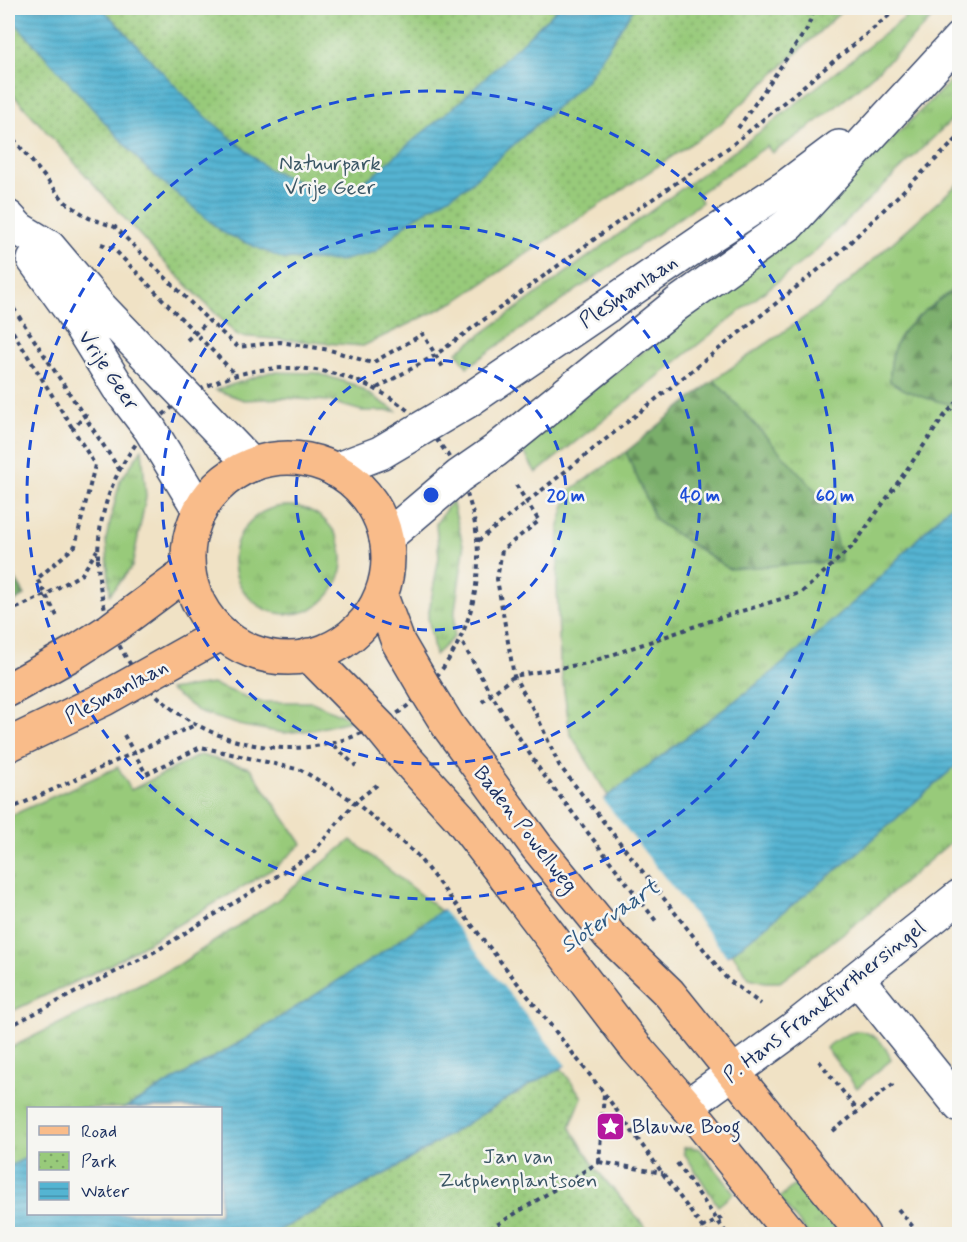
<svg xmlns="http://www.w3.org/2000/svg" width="967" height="1242" viewBox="0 0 967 1242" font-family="Mynerve,sans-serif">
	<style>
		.grass { fill: url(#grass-tufts); stroke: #5a7c6c; stroke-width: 1.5 }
		.forest { fill: url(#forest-firs); stroke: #4a6e64; stroke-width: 1.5 }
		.park { fill: url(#park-dots); stroke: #5a7c6c; stroke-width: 1.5 }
		.water { fill: url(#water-rules); stroke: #387298; stroke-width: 1.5 }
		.pier { fill: #f0e2c5 }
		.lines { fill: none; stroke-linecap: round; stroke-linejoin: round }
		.minor-casing { stroke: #3b4a6d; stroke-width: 36 }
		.major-casing { stroke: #3b4a6d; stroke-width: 36 }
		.path { stroke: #3b4a6d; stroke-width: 4; stroke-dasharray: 4.5 4.5; stroke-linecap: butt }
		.minor { stroke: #fff; stroke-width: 33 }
		.major { stroke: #f9bc8a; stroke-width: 33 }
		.ring { fill: none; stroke: #1d4ed8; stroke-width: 3; stroke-dasharray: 10 8 }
		.labels { text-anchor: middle; stroke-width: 5; stroke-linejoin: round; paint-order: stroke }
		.park-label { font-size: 21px; fill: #3a5665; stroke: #f6f6f2 }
		.street-label { font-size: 21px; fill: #1b2f5e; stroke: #f6f6f2 }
		.poi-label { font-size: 21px; fill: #1b2f5e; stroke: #f6f6f2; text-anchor: start }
		.water-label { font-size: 22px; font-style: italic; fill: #2c5781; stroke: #f6f6f2 }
		.centre { fill: #1d4ed8; stroke: #f6f6f2; stroke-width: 3 }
		.ring-label { font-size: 18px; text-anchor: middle; font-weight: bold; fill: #1d4ed8; stroke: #f6f6f2; stroke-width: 5; stroke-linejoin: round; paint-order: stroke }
	</style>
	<defs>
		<pattern id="grass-tufts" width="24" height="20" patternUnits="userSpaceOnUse" patternTransform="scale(1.5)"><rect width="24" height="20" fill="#98ca7a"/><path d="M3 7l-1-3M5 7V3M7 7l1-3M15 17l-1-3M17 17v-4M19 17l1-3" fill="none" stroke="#7ba467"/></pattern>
		<pattern id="forest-firs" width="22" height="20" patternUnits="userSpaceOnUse" patternTransform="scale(1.5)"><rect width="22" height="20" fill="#7aae6a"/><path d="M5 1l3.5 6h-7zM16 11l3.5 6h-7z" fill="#638e5a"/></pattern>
		<pattern id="park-dots" width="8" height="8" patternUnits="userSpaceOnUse" patternTransform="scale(1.5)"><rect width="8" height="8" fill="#98ca7a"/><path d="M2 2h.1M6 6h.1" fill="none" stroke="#7ba467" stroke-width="1.8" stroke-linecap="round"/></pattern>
		<pattern id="water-rules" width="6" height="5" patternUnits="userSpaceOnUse" patternTransform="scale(1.5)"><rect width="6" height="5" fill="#54b4d2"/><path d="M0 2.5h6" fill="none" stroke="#4593ae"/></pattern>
	</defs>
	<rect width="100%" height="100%" fill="#f6f6f2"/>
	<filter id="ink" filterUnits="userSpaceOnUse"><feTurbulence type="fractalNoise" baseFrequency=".0167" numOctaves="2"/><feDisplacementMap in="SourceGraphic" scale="12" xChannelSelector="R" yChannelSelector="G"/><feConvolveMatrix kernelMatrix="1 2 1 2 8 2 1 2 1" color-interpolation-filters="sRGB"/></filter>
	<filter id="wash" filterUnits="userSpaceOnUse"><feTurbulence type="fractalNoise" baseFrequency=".008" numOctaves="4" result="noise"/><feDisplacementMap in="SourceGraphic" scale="24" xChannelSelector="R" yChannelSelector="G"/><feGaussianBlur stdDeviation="1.35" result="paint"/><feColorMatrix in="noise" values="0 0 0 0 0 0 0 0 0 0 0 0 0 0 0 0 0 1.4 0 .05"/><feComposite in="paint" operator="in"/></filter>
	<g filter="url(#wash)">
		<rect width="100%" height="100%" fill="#f0e2c5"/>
		<path class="grass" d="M 914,8 L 942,8 C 891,61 835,113 772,153 L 767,146 L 698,194 L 702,202 L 467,367 L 457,352 L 761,131 L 903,19 Z
			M 959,73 L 959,113 L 812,254 L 536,473 L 520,445 L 790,239 Z
			M 959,183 L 959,285 C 940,300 916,315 901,335 C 892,347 890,366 890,381 C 908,395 936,401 959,406 L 959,497 L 861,596 L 773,672 L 608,796 L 570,733 L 560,662 L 557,587 L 559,526 L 569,491 L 626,452 L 656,521 L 826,503 L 714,380 L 825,303 Z
			M 270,372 L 317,373 L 355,385 L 396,411 L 362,411 L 328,401 L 285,398 L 244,400 L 216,390 Z
			M 142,449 L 146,497 L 132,567 L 110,594 L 106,539 L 120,481 Z
			M 452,500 L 464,549 L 455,610 L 454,637 L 435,655 L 428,617 L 439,557 L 436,524 Z
			M234 560a54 54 0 1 1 108 0a54 54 0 1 1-108 0Z
			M 212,684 L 260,702 L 312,702 L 353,720 L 313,730 L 284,733 L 243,726 L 201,713 L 169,690 Z
			M 200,755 L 250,768 L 302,844 L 276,867 L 108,966 L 8,1013 L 8,817 L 118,767 L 131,790 Z
			M 959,763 L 959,835 L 859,921 L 780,982 L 765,982 L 749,978 L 732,953 L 855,855 Z
			M 351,840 L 441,911 L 374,958 L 244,1040 L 125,1108 L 28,1108 L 28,1157 L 8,1167 L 8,1049 L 180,964 L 276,901 Z
			M 858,1031 C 874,1032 886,1045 891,1060 L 857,1088 L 826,1048 C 836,1039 845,1034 858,1031 Z
			M 690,1147 L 700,1149 L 734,1193 L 718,1206 L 684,1153 L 684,1148 Z
			M 798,1182 L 840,1234 L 808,1234 L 779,1198 Z"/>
		<path class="forest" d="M 959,285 L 959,406 C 936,401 909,395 890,381 C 890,366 892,347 901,335 C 916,315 940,300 959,285 Z
			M 714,380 L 827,503 L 841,561 L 729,569 L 656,521 L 626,452 Z
			M 8,567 L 25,595 L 8,606 Z"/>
		<path class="park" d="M 8,8 L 845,8 L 719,125 L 456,301 L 363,346 L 238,336 L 165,263 L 8,89 Z
			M 561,1068 L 582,1097 L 570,1127 L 596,1169 L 651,1234 L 272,1234 L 392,1170 L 531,1084 Z"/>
		<path class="water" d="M 8,8 L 102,8 L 198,110 L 268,169 L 296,181 L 345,193 L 374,175 L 410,143 L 461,101 L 558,8 L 634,8 L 586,81 L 467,186 L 411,220 L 375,252 L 340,261 L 283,259 L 224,233 L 147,169 L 8,15 Z
			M 959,497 L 959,763 L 855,855 L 732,953 L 626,1021 L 561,1068 L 531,1084 L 392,1170 L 272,1234 L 8,1234 L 8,1167 L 28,1157 L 28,1214 L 220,1214 L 220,1108 L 125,1108 L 244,1040 L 374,958 L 441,911 L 508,872 L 560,836 L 608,796 L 773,672 L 861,596 Z"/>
		<path class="pier" d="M 601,797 L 729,959 L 627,1024 L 567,1067 L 441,907 L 506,869 L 559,834 Z"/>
	</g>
	<g filter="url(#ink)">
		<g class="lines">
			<defs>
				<path id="minor" d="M 8,217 L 19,229 L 49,247 L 99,306 L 252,465
					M 34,260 L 71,311 L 118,387 L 150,429 L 200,511
					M 335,470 L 380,453 L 466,402 L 710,236 L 787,186 L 839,147
					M 386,538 L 459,476 L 495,451 L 677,304 L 789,224 L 960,38
					M 857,978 L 960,1106
					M 687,1106 L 793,1029 L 960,896"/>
				<path id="major" d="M188 558a100 100 0 1 1 200 0a100 100 0 1 1-200 0Z
					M 381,596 L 398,642 L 426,690 L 449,727 L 537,847 L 609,935 L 669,993 L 863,1234
					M 309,655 L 380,727 L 407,760 L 460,818 L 637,1049 L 687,1106 L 791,1234
					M 8,690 L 77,651 L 111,629 L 189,571
					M 8,745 L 104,699 L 222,633"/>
			</defs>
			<use href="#minor" class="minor-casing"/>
			<use href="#major" class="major-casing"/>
			<path class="path" d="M 738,128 L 807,29 L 815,8
				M 8,132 L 65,202 L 89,218 L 115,227 L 209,321
				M 101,244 L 113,248 L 235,374
				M 11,300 L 12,306 L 119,469
				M 8,324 L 73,429
				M 187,340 L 209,321 L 238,347 L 280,342 L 330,350 L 372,363 L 423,334 L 444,369
				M98 558a190 190 0 1 1 380 0a190 190 0 1 1-380 0Z
				M 377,388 L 434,356 L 611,227 L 731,146 L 898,8
				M 516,485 L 539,521 L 502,550 L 497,579 L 514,676 L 537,716 L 559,765 L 727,979 L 761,1004
				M 478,541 L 838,254 L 960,136
				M 8,612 L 45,595 L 82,574 L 97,550
				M 57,616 L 37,579 L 75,546 L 95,465 L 73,429 L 88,412
				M 463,644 L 491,694 L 542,773 L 656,921
				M 482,702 L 514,676 L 588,663 L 722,617 L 801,593 L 854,545 L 945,415 L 960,399
				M 124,735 L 146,774 L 201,747 L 301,770 L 355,802 L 416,854 L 604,1093 L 707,1234
				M 334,746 L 356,766
				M 8,810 L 195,725
				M 953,856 L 960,851
				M 8,1027 L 156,951 L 311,855 L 355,802 L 377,785
				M 819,1061 L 858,1111
				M 833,1131 L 893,1084
				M 599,1162 L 604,1094
				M 599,1162 L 663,1173
				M 677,1163 L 727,1234
				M 898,1209 L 919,1234
				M 702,1228 L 718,1220 L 725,1214
				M 482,1234 L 599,1162"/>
			<use href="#minor" class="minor"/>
			<use href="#major" class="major"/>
		</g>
	</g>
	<g class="ring">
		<circle cx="431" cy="495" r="135"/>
		<circle cx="431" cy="495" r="269"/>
		<circle cx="431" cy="495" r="404"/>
	</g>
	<defs>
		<symbol id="sight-square" viewBox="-11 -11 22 22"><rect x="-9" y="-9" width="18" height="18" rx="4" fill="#b5179e" stroke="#f6f6f2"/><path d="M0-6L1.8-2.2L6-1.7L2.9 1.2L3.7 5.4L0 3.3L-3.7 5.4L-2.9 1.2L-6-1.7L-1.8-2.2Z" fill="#fff"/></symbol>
	</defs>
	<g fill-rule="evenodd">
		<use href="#sight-square" x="594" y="1110" width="33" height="33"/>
	</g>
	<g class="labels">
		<g class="park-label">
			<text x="330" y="170">Natuurpark<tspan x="330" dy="24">Vrije Geer</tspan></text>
			<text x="518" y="1163">Jan van<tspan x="518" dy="24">Zutphenplantsoen</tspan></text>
		</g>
		<g class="street-label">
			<text transform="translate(628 291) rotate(-34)" y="7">Plesmanlaan</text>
			<text transform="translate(109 370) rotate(56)" y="7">Vrije Geer</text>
			<text transform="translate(116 691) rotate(-28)" y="7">Plesmanlaan</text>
			<text transform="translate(526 829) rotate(52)" y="7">Baden Powellweg</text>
			<text transform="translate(824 1001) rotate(-38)" y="7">P. Hans Frankfurthersingel</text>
		</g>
		<g class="poi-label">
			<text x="632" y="1133">Blauwe Boog</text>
		</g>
		<g class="water-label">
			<text transform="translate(609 915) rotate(-34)" y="8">Slotervaart</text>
		</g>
	</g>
	<circle cx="431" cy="495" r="9" class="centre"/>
	<g class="ring-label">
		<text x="566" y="501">20 m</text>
		<text x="700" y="501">40 m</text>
		<text x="835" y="501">60 m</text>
	</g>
	<rect width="967" height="1242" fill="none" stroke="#f6f6f2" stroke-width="30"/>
	<rect x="27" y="1107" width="195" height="108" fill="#f6f6f2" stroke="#9ea6b7" stroke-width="1.5"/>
	<rect x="39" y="1126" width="30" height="9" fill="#f9bc8a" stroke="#9ea6b7" stroke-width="1.5"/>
	<text x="81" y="1137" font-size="18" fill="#1b2f5e">Road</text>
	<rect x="39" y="1152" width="30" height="18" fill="url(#park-dots)" stroke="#9ea6b7" stroke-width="1.5"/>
	<text x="81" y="1167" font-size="18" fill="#1b2f5e">Park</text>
	<rect x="39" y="1182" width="30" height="18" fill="url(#water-rules)" stroke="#9ea6b7" stroke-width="1.5"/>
	<text x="81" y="1197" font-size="18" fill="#1b2f5e">Water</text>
</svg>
